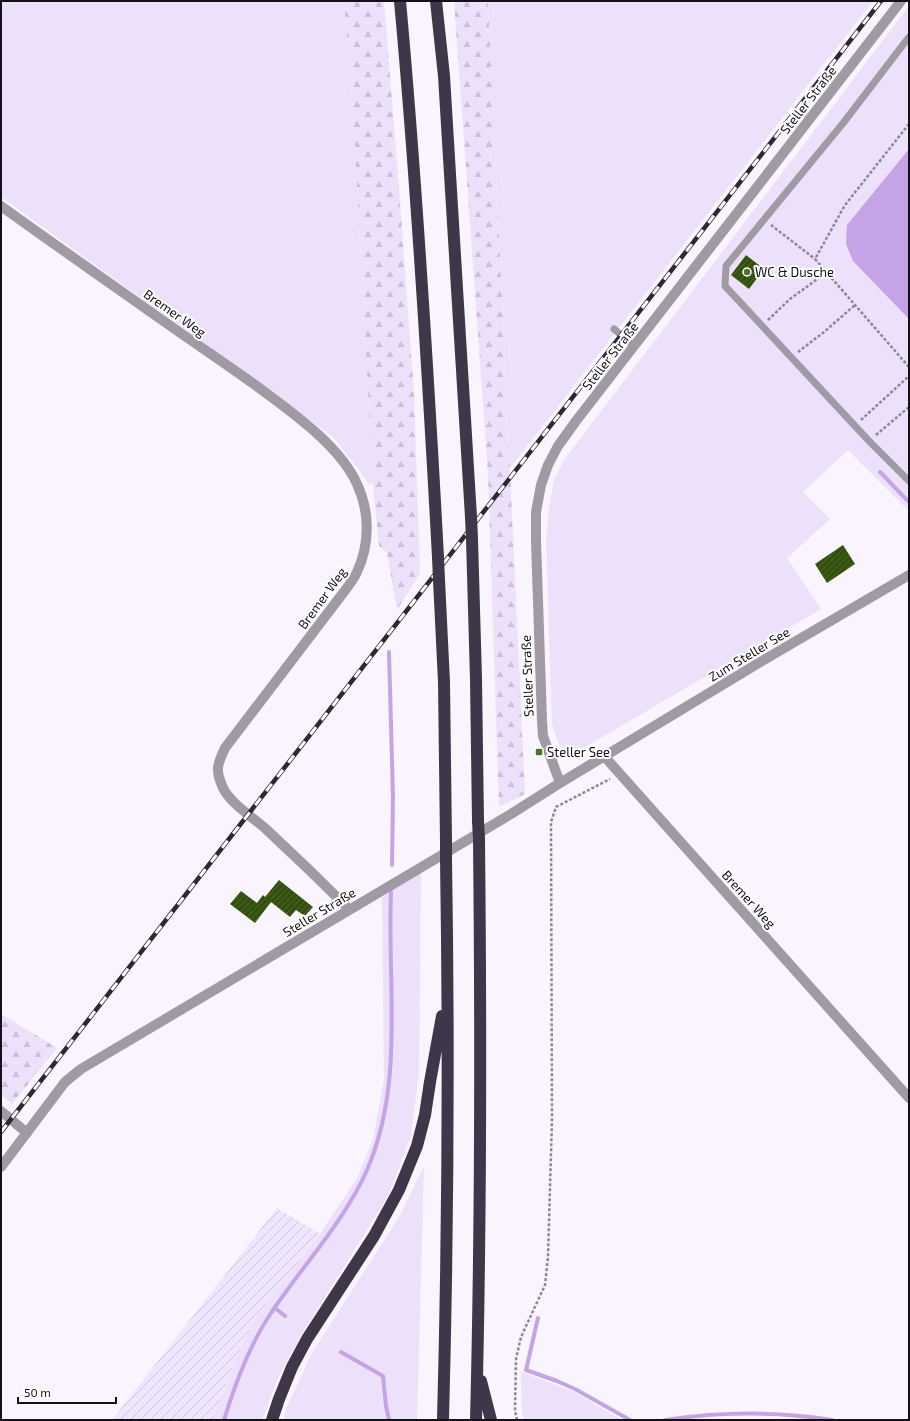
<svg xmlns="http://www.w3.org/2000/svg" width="910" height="1421" viewBox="0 0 910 1421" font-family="'Exo 2',sans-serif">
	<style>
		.industrial { fill: url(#industrial-furrows) }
		.green { fill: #ece0fa }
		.forest { fill: url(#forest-firs) }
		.water { fill: #c4a4e6 }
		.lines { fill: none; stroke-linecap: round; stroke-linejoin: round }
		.stream { stroke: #c4a4e6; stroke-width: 4 }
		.building { fill: url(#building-hatch) }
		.path { stroke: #8c8891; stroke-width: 2.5; stroke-dasharray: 3 2; stroke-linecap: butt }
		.lane { stroke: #9f9aa4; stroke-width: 7 }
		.street { stroke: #9f9aa4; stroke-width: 10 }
		.highway { stroke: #3f3649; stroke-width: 12 }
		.rail-casing { stroke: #2d2831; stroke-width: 4.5 }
		.rail { stroke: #fff; stroke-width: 3; stroke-dasharray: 9; stroke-linecap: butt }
		.highway-bridge { stroke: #3f3649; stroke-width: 12 }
		.poi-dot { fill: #4f722a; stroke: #fff; stroke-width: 1.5 }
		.labels { text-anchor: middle; stroke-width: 4; stroke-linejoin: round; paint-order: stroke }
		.street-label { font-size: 13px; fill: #141018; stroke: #fff }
		.poi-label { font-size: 13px; fill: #141018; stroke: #fff; text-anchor: start }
	</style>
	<defs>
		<pattern id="industrial-furrows" width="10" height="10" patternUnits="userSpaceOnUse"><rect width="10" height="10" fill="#f0e5fe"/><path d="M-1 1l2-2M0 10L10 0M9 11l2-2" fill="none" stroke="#cdc3d9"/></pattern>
		<pattern id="forest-firs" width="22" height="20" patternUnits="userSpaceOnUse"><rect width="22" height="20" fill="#ece0fa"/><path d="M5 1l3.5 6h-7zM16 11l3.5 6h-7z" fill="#cabfd6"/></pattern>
		<pattern id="building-hatch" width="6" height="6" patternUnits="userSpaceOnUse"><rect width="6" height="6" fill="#33510d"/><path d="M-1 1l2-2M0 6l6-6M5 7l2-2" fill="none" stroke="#4e6530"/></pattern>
	</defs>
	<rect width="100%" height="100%" fill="#f9f4fe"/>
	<path class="industrial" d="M 277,1208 L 320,1234 L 256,1317 L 231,1370 L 213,1420 L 112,1420 Z"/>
	<path class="green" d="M 1,1 L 344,1 L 353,109 L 373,483 L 369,484 L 356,466 L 333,437 L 1,197 Z
		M 488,1 L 873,1 L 510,468 Z
		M 909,6 L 909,511 L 848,450 L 803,492 L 830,519 L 787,558 L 821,609 L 575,753 C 557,747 558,741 552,724 L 546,542 L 549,508 L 554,480 L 564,460 Z
		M 421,873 L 419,1072 L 411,1136 L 388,1196 L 301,1335 L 277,1380 L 262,1420 L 213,1420 L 231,1370 L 256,1317 L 320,1234 L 356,1180 L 373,1140 L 384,1080 L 382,898 L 396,886 Z
		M 424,1166 L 417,1420 L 284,1420 L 286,1409 L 312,1353 L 399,1217 Z
		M 521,1372 L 572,1391 L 622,1420 L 524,1420 L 522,1413 Z"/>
	<path class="forest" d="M 344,1 L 384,1 L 399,188 L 414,394 L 420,573 L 397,610 L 387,553 L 379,546 L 373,483 L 353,109 Z
		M 454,1 L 488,1 L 525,794 L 499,807 L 488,474 Z
		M 1,1014 L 57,1048 L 12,1104 L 1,1095 Z"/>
	<path class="water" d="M 909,149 L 909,319 L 853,261 L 846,244 L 847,225 Z"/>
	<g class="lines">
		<path class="stream" d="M 880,472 L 909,502
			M 389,652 L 393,798 L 392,865
			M 275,1308 L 285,1316
			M 538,1318 L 526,1370 L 557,1381 L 575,1389 L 630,1420
			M 341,1352 L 383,1376 L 386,1406 L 389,1420
			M 224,1420 C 235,1384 250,1344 271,1313 C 303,1265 344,1222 367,1170 C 405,1083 387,984 391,892
			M 665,1420 C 720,1412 777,1411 832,1420"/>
	</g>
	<path class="building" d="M 746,255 L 764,269 L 749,289 L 731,275 Z
		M 843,545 L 855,564 L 827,583 L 815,564 Z
		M 279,880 L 313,907 L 305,916 L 296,910 L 290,917 L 271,902 L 255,923 L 230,904 L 241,891 L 257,903 L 263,895 L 265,897 Z"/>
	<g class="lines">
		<path class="path" d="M 909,124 L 845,205 L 815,259 L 909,367
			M 771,225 L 815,259
			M 768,320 L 790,299 L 827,272
			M 798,352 L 824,332 L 855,305
			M 861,420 L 909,376
			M 876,435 L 909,407
			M 517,1420 L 515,1411 L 516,1359 L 521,1337 L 545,1285 L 548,1257 L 552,1119 L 551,822 L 556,807 L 610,779"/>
		<path class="lane" d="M 909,37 L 844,122 L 726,266 L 725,286 L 869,441 L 909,481
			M 614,329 L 634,346"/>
		<path class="street" d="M 1,206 C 58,247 115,287 172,327 C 203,349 235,370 266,393 C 297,416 341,448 357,484 C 370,512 370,544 357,572 C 353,581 346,589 340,597 L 225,748 C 217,765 215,770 223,788 C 231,804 254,818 267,830 C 295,856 322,882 349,909
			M 604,756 L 909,1098
			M 560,783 L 543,736 L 542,721 L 536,541 L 536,512 L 541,485 L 548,465 L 558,446 L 576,421 L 901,1
			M 1,1111 L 27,1133
			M 1,1167 L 65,1082 L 81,1069 L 511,814 L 560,783 L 757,664 L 909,575"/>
		<path class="highway" d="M 400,1 C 417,186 428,372 438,557
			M 436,1 L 444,76 L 471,517
			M 472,539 L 476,679 L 478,821
			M 439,580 L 444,682 L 446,841
			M 481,1381 L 491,1420
			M 272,1420 L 279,1399 L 292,1367 L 307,1339 L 374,1236 L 399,1190 L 417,1146 L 425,1115 L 430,1082 L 442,1016
			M 443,1420 C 448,1233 449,1046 446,859
			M 476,1420 C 481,1226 481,1033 479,839"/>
		<defs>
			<path id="rail" d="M 1,1132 L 881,1"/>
		</defs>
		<use href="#rail" class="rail-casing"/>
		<use href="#rail" class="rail"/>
		<path class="highway-bridge" d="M 471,517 L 472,539
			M 438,557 L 439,580
			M 478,821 L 479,839
			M 446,841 L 446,859"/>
	</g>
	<g class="poi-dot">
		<circle cx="747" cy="272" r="4"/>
		<rect x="535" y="748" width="8" height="8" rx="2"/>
	</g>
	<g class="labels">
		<g class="street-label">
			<text transform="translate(808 100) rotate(-52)" y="5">Steller Straße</text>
			<text transform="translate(175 313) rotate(35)" y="5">Bremer Weg</text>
			<text transform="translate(610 356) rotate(-52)" y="5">Steller Straße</text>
			<text transform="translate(322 598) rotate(-54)" y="5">Bremer Weg</text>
			<text transform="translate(749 654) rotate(-31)" y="5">Zum Steller See</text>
			<text transform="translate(527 676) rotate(-92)" y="5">Steller Straße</text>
			<text transform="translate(749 899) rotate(48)" y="5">Bremer Weg</text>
			<text transform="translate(319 912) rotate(-31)" y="5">Steller Straße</text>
		</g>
		<g class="poi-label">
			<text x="755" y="277">WC &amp; Dusche</text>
			<text x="547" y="757">Steller See</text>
		</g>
	</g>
	<rect width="910" height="1421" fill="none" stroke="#141018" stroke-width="4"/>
	<path d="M18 1397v6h98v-6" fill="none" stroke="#141018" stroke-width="2"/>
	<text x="24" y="1397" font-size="12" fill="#141018" stroke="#ffffff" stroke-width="3" paint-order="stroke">50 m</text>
</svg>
